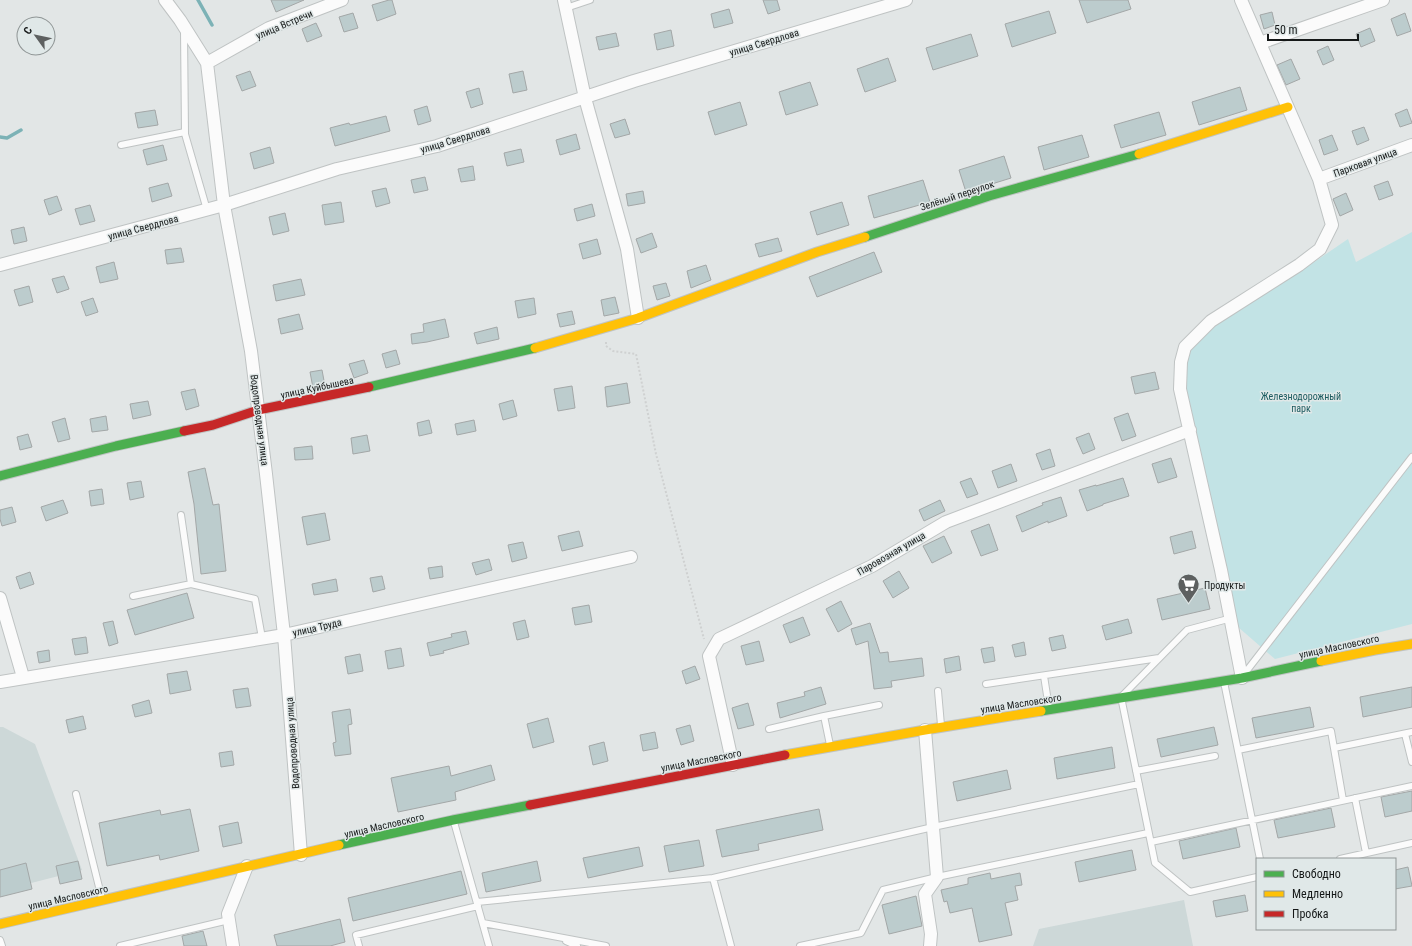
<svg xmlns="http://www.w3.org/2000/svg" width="1412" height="946" viewBox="0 0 1412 946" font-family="'Roboto Condensed',sans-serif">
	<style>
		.built { fill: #cdd8d8 }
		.green { fill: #c2e3e5 }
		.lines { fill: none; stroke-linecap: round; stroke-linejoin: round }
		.stream { stroke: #7cb2b6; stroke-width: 3.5 }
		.building { fill: #bccccd; stroke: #a3a7a7 }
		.lane-casing { stroke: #bfc3c3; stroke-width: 8 }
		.street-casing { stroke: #bfc3c3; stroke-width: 14 }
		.fast-casing { stroke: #bfc3c3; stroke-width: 11 }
		.slow-casing { stroke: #bfc3c3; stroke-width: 11 }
		.jam-casing { stroke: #bfc3c3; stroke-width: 11 }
		.path { stroke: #cfd1d1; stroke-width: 2; stroke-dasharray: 2 2; stroke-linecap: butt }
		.lane { stroke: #fbfbfb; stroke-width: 6 }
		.street { stroke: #fbfbfb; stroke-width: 12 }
		.fast { stroke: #4caf50; stroke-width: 9 }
		.slow { stroke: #ffc107; stroke-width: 9 }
		.jam { stroke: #c62828; stroke-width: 9 }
		.labels { text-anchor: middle; stroke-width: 3; stroke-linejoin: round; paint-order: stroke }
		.street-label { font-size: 10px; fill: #151818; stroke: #e0e8e8 }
		.park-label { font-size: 10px; fill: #1a5a5e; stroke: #e0e8e8 }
		.poi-label { font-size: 10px; fill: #151818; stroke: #e0e8e8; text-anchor: start }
	</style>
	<rect width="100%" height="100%" fill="#e2e6e6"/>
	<path class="built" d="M 0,727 L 3,727 L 35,744 L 82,870 L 0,891 Z
		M 1184,900 L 1193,946 L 1033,946 L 1039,929 Z"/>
	<path class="green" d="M 1412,232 L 1412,624 L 1275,659 L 1238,627 L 1185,390 L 1185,367 L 1191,346 L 1226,316 L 1304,269 L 1348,239 L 1356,262 Z"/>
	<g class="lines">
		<path class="stream" d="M 198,0 L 212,25
			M 0,137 L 7,138 L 21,130"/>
	</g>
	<path class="building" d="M 271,0 L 304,0 L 276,12 Z
		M 389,0 L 392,0 L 396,14 L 377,21 L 372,5 Z
		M 763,0 L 777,0 L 780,10 L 768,14 Z
		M 1079,0 L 1128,0 L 1131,9 L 1087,23 Z
		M 729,9 L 733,23 L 714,28 L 711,14 Z
		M 1049,11 L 1056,33 L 1012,47 L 1005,24 Z
		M 1272,12 L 1275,25 L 1264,29 L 1260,15 Z
		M 353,13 L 358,28 L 344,32 L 339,17 Z
		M 1405,13 L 1411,31 L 1397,36 L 1391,19 Z
		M 316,23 L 322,36 L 307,42 L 302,29 Z
		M 1370,28 L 1375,41 L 1361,47 L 1356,34 Z
		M 671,30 L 674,46 L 657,50 L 654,34 Z
		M 616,33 L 619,46 L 599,50 L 596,37 Z
		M 971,34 L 978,56 L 933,70 L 926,48 Z
		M 1328,46 L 1334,60 L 1323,65 L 1317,51 Z
		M 888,58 L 896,81 L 865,92 L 857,69 Z
		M 1291,59 L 1300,79 L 1286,85 L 1277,65 Z
		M 250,71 L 256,86 L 242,91 L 236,76 Z
		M 523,71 L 527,90 L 513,93 L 509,74 Z
		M 810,82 L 818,105 L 786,115 L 779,92 Z
		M 1240,87 L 1247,110 L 1199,125 L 1192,102 Z
		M 479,88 L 483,104 L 471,108 L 466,92 Z
		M 740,102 L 747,125 L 715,135 L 708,112 Z
		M 427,106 L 431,121 L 418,125 L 414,110 Z
		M 1407,109 L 1412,123 L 1400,127 L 1395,114 Z
		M 155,110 L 158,125 L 138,128 L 135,113 Z
		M 1159,112 L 1166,135 L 1121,148 L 1114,125 Z
		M 386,116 L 390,131 L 335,146 L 330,128 L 349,123 L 350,125 Z
		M 625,119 L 630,134 L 615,138 L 610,124 Z
		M 1364,127 L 1369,140 L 1357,145 L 1352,131 Z
		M 576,134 L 580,149 L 560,155 L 556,140 Z
		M 1082,135 L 1089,157 L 1044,170 L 1038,147 Z
		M 1332,135 L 1338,150 L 1324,155 L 1319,140 Z
		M 163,145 L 167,160 L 147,165 L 143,150 Z
		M 270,147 L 274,163 L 254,169 L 250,153 Z
		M 521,149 L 524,162 L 507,166 L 504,153 Z
		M 1004,156 L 1011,178 L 966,192 L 959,170 Z
		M 473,166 L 475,180 L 461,182 L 458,169 Z
		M 425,177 L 428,190 L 414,193 L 411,180 Z
		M 923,180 L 930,202 L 874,218 L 868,196 Z
		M 1388,181 L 1393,195 L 1379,200 L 1374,186 Z
		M 168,183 L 172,196 L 152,202 L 149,188 Z
		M 386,188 L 390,203 L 376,207 L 372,191 Z
		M 643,191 L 645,203 L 628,206 L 626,194 Z
		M 1346,193 L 1353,210 L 1340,216 L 1333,199 Z
		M 57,196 L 62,210 L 49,215 L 44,200 Z
		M 341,202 L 344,222 L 325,225 L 322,205 Z
		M 842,202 L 849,225 L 817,235 L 810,212 Z
		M 592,204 L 595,216 L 577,221 L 574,209 Z
		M 90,205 L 95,221 L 80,225 L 75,209 Z
		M 285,213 L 289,231 L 273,235 L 269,217 Z
		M 24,227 L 27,241 L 14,244 L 11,230 Z
		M 652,233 L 657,247 L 641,253 L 636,239 Z
		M 778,238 L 782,251 L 759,257 L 755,244 Z
		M 597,239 L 601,254 L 583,259 L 579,244 Z
		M 181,248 L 184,262 L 167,264 L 165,250 Z
		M 874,252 L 882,272 L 817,297 L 809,277 Z
		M 114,262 L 118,279 L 100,283 L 96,267 Z
		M 706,265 L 711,280 L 691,288 L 687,271 Z
		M 64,276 L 69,289 L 57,293 L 52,279 Z
		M 301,279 L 305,295 L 276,301 L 273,285 Z
		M 666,283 L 670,296 L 657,300 L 653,286 Z
		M 29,286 L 33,302 L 19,306 L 14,290 Z
		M 615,297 L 619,313 L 604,316 L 601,300 Z
		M 93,298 L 98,312 L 86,316 L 81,302 Z
		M 534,298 L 536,314 L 518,318 L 515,301 Z
		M 572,311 L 575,324 L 560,327 L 557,314 Z
		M 299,314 L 303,329 L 281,334 L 278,319 Z
		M 445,319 L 449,337 L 427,342 L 412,344 L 411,334 L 424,332 L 423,324 Z
		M 497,327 L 499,339 L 477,344 L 474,333 Z
		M 396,350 L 400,364 L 386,368 L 382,354 Z
		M 364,360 L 368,373 L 354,378 L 349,364 Z
		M 322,370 L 325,386 L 313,388 L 310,372 Z
		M 1155,372 L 1159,389 L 1135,394 L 1131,377 Z
		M 627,383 L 630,403 L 607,407 L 605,387 Z
		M 572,386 L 575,408 L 558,411 L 554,389 Z
		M 195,389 L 199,406 L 186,410 L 181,392 Z
		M 513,400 L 517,416 L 503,420 L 499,404 Z
		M 148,401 L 151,415 L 133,419 L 130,404 Z
		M 1128,413 L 1136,436 L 1122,441 L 1114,418 Z
		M 106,416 L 108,430 L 92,432 L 90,419 Z
		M 65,418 L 70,439 L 58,442 L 52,422 Z
		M 429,420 L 432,433 L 419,436 L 417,423 Z
		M 474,420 L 476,431 L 457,435 L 455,424 Z
		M 1089,433 L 1095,449 L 1083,454 L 1076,438 Z
		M 28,434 L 32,447 L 20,450 L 17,437 Z
		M 367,435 L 370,451 L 353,454 L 351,438 Z
		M 312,446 L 313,459 L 295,460 L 294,448 Z
		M 1050,449 L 1055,466 L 1042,470 L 1036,454 Z
		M 1171,458 L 1177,477 L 1158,483 L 1152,464 Z
		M 1011,464 L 1017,481 L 998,488 L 992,471 Z
		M 205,468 L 213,505 L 219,504 L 226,571 L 201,574 L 194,504 L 188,472 Z
		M 971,478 L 978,494 L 967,498 L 960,482 Z
		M 1123,478 L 1129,496 L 1103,504 L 1103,505 L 1087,511 L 1079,490 L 1096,485 L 1096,486 Z
		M 141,481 L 144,497 L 130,500 L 127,483 Z
		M 102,489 L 104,504 L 91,506 L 89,491 Z
		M 1061,497 L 1067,516 L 1048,523 L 1048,521 L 1022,532 L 1016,516 L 1043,505 L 1042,503 Z
		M 63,500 L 68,513 L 46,521 L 41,507 Z
		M 940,500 L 945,511 L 924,521 L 919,510 Z
		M 12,507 L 16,522 L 2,526 L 0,519 L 0,510 Z
		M 325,513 L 330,540 L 307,545 L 302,517 Z
		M 989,524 L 998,550 L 981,556 L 971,531 Z
		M 579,531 L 583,546 L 562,551 L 558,536 Z
		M 1192,531 L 1196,548 L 1174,554 L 1170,537 Z
		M 944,536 L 952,553 L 932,563 L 923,546 Z
		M 523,542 L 527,558 L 512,562 L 508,545 Z
		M 489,559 L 492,570 L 476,575 L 472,563 Z
		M 442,566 L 443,577 L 430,579 L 428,568 Z
		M 899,571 L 909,588 L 893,598 L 883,581 Z
		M 30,572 L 34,584 L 20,589 L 16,577 Z
		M 382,576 L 385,589 L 373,592 L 370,578 Z
		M 336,579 L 338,591 L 314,595 L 312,584 Z
		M 1205,588 L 1210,609 L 1162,620 L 1157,599 Z
		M 187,593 L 194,618 L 135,635 L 127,610 Z
		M 841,601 L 852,624 L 838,632 L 826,609 Z
		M 589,605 L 592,622 L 575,625 L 572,608 Z
		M 803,617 L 810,635 L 790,643 L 783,625 Z
		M 1128,619 L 1132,633 L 1106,640 L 1102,626 Z
		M 525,620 L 529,637 L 517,640 L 513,623 Z
		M 113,621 L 118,643 L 109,646 L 103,623 Z
		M 870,623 L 880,653 L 888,652 L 889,662 L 922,658 L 924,676 L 891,681 L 892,687 L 874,689 L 868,641 L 856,645 L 851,629 Z
		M 466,631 L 469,644 L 443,651 L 444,653 L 430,656 L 427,643 L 452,637 L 451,634 Z
		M 1063,635 L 1066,648 L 1052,651 L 1049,638 Z
		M 86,637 L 88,653 L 75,655 L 72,639 Z
		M 759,641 L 764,661 L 746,665 L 741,646 Z
		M 1024,642 L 1026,655 L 1015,657 L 1012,645 Z
		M 993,647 L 995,661 L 984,663 L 981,649 Z
		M 401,648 L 404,666 L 388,669 L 385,651 Z
		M 49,650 L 50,661 L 39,663 L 37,652 Z
		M 360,654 L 363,671 L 348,674 L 345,657 Z
		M 959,656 L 961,670 L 946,673 L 944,659 Z
		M 695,666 L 700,679 L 686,684 L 682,671 Z
		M 187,671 L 191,690 L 170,694 L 167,674 Z
		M 821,687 L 826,704 L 780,718 L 777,703 L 805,696 L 804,692 Z
		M 1412,687 L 1412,707 L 1363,717 L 1360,697 Z
		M 248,688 L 251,706 L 236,708 L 233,690 Z
		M 149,700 L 152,713 L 135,717 L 132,705 Z
		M 748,703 L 754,725 L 738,729 L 732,708 Z
		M 1310,707 L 1314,727 L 1256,738 L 1252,718 Z
		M 350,709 L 352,724 L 348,725 L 351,754 L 335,756 L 333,743 L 336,742 L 332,712 Z
		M 83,716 L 86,729 L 69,733 L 66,720 Z
		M 548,718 L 554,742 L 533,748 L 527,724 Z
		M 690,725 L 694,741 L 681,745 L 676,729 Z
		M 1214,727 L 1218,745 L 1161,757 L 1157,739 Z
		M 655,732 L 658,748 L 643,751 L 640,735 Z
		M 604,742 L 608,761 L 593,765 L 589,746 Z
		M 1112,747 L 1115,768 L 1057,779 L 1054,758 Z
		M 232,751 L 234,765 L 221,767 L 219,753 Z
		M 491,765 L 495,780 L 455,792 L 456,800 L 398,812 L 391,778 L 449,766 L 451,776 Z
		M 1007,770 L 1011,789 L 957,801 L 953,782 Z
		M 1412,791 L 1412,811 L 1385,817 L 1381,797 Z
		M 1331,808 L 1335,827 L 1278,838 L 1274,820 Z
		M 190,809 L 199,851 L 160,860 L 159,855 L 107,866 L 99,823 L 160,810 L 161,815 Z
		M 819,809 L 823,830 L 758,844 L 759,850 L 722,857 L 716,830 Z
		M 238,822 L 242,843 L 223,847 L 219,826 Z
		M 1236,828 L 1240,847 L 1183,859 L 1179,841 Z
		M 699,840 L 704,866 L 669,872 L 664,846 Z
		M 639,847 L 643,866 L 588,878 L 583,858 Z
		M 1132,850 L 1136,870 L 1079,882 L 1075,862 Z
		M 78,861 L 82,879 L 60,884 L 56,866 Z
		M 537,861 L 541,881 L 486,892 L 482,873 Z
		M 26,863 L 32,889 L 0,897 L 0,870 Z
		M 1408,867 L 1412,886 L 1395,889 L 1395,870 Z
		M 461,871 L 467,894 L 353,921 L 348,898 Z
		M 990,873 L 991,879 L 1020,873 L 1022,885 L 1015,886 L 1018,900 L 1005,903 L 1012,935 L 979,942 L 972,908 L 950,913 L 947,901 L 944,902 L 941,890 L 968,884 L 968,878 Z
		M 1245,895 L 1248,911 L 1216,917 L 1213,901 Z
		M 916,896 L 922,926 L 889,934 L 882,905 Z
		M 340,919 L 345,942 L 330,946 L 277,946 L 274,935 Z
		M 203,931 L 207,946 L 184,946 L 182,936 Z"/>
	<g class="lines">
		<defs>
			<path id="lane" d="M 566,8 L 590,0
				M 184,30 L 185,134 L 207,210
				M 121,145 L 185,132
				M 181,515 L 191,584
				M 133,596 L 191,584 L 255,599 L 262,638
				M 1228,619 L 1187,630 L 1121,697 L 1155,863 L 1190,892 L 1257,877
				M 1245,673 L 1412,457
				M 1044,676 L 1049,708
				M 1224,682 L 1260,859
				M 986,684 L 1159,658
				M 938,691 L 941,725
				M 769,729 L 824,716
				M 1405,734 L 1412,762
				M 830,745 L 824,716 L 879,705
				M 1334,748 L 1412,732
				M 1238,750 L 1331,731 L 1343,800
				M 1136,771 L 1215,756
				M 76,794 L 102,899
				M 1355,798 L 1366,853
				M 454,822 L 489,946
				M 1151,842 L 1412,786
				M 1340,859 L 1412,843
				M 477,902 L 713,878
				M 483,923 L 606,946
				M 0,940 L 2,946
				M 566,941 L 577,946
				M 120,946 L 229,920
				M 359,946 L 356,935 L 478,906
				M 731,946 L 713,878 L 933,827 L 1139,784
				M 800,946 L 861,933 L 883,890 L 937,877 L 1148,833"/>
			<path id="street" d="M 165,0 L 180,20 L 207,63 L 224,205 L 251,351 L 266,474 L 284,635 L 301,855
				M 564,0 L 585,98 L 627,249 L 638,318
				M 1241,0 L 1319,179 L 1332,225 L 1320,249 L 1299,265 L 1211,321 L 1185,347 L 1181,362 L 1180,389 L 1221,570 L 1242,678
				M 1260,43 L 1383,0
				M 207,63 L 269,28 L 342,0
				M 1319,179 L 1412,145
				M 0,265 L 224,205 L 337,169 L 437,146 L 634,81 L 906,0
				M 0,598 L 23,677
				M 0,682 L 284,635 L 631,557
				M 925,730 L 937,877 L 925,894 L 931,934 L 930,946
				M 733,765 L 709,656 L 719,639 L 872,566 L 946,522 L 1190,430
				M 233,946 L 228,914 L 247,866"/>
			<path id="fast" d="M 865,237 L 989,196 L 1139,154
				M 369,387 L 535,348
				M 0,476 L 116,446 L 184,431
				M 1041,711 L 1242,678 L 1321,661
				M 339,845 L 453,820 L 530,805"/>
			<path id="slow" d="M 1139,154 L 1288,107
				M 535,348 L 638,318 L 817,252 L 865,237
				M 1321,661 L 1375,650 L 1412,644
				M 785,755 L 925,730 L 1041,711
				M 0,924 L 339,845"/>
			<path id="jam" d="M 184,431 L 213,425 L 258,410 L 369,387
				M 530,805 L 785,755"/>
		</defs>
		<use href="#lane" class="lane-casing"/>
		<use href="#street" class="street-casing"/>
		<use href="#fast" class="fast-casing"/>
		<use href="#slow" class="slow-casing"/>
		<use href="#jam" class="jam-casing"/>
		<path class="path" d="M 606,342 L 606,346 L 613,351 L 636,354 L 656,454 L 704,639"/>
		<use href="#lane" class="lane"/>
		<use href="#street" class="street"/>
		<use href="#fast" class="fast"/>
		<use href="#slow" class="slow"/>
		<use href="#jam" class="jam"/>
	</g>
	<defs>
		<symbol id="supermarket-pin" viewBox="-11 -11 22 30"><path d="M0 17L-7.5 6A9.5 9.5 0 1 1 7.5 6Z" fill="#5d6060" stroke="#e0e8e8"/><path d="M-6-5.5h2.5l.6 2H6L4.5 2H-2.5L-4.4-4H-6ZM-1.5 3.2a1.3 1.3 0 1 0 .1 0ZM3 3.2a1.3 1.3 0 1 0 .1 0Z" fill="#fff"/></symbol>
	</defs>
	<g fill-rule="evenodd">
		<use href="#supermarket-pin" x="1176" y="572" width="25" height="34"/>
	</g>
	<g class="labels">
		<g class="street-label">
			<text transform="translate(284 24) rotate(-23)" y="4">улица Встречи</text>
			<text transform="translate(764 42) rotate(-17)" y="4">улица Свердлова</text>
			<text transform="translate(455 139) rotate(-17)" y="4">улица Свердлова</text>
			<text transform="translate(1365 162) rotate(-20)" y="4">Парковая улица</text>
			<text transform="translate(957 195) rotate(-18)" y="4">Зелёный переулок</text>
			<text transform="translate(143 227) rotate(-15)" y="4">улица Свердлова</text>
			<text transform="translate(317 387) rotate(-12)" y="4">улица Куйбышева</text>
			<text transform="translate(260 420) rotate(83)" y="4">Водопроводная улица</text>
			<text transform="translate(891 553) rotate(-30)" y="4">Паровозная улица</text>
			<text transform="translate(317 627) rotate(-13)" y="4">улица Труда</text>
			<text transform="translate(1339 646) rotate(-12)" y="4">улица Масловского</text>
			<text transform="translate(1021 703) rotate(-9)" y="4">улица Масловского</text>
			<text transform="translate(292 743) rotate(-94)" y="4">Водопроводная улица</text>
			<text transform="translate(701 760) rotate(-11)" y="4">улица Масловского</text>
			<text transform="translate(384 825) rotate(-13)" y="4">улица Масловского</text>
			<text transform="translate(68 897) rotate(-13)" y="4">улица Масловского</text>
		</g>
		<g class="park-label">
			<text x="1301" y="400">Железнодорожный<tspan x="1301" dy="12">парк</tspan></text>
		</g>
		<g class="poi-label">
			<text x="1204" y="589">Продукты</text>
		</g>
	</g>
	<rect x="1256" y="858" width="140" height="72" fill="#e0e8e8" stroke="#8f9595"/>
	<rect x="1264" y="871" width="20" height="6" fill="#4caf50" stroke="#8f9595"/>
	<text x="1292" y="878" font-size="12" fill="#151818">Свободно</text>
	<rect x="1264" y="891" width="20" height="6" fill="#ffc107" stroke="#8f9595"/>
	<text x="1292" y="898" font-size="12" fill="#151818">Медленно</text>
	<rect x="1264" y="911" width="20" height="6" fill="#c62828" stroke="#8f9595"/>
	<text x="1292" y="918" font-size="12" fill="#151818">Пробка</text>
	<g transform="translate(36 36) rotate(303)"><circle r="19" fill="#e0e8e8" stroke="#8f9595"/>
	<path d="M0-3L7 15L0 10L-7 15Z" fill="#5d6060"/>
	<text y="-6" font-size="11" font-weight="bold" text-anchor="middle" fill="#151818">С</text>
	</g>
	<path d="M1268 34v6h90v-6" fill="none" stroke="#151818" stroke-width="2"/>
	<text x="1274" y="34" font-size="12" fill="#151818" stroke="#e0e8e8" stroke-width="3" paint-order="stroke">50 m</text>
</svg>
